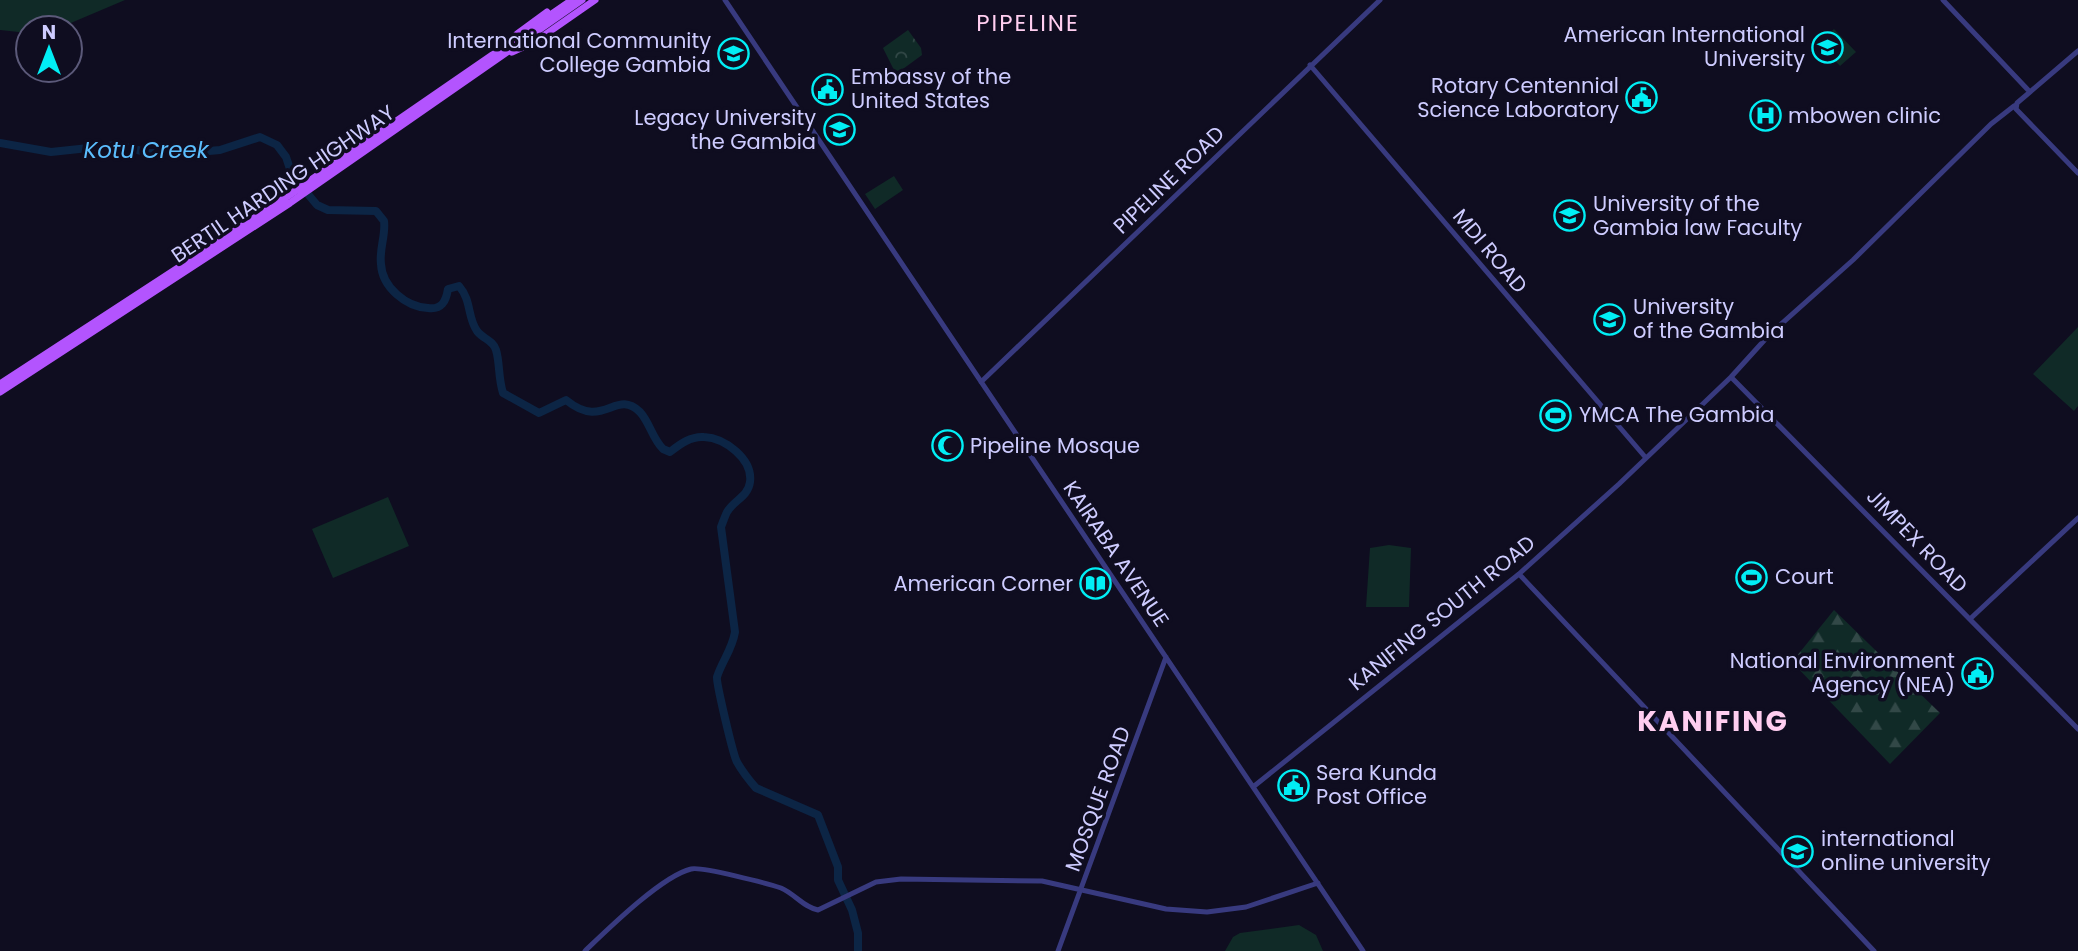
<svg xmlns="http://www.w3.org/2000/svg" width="2078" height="951" viewBox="0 0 2078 951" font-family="Poppins,sans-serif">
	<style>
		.grass { fill: #102a27 }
		.forest { fill: url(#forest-firs) }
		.park { fill: url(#park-crowns) }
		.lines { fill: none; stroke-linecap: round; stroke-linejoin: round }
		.river { stroke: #0c2545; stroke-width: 8 }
		.tertiary { stroke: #383a7f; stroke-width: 5 }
		.primary { stroke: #b354fe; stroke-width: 7 }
		.labels { text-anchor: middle; stroke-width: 7; stroke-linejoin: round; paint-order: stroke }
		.poi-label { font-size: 21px; fill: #ceccff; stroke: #0f0d20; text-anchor: start }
		.street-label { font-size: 21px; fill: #ceccff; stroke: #0f0d20 }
		.neighbourhood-label { font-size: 23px; letter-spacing: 2px; fill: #ffcef0; stroke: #0f0d20 }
		.water-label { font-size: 23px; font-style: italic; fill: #5bbefe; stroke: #0f0d20 }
		.district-label { font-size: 28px; font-weight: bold; letter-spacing: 2px; fill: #ffcef0; stroke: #0f0d20 }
	</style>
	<defs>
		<pattern id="forest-firs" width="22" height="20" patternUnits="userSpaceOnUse" patternTransform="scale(1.75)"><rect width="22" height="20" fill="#102a27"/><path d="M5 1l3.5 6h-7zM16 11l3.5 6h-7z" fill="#324847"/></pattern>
		<pattern id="park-crowns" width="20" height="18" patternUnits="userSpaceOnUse" patternTransform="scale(1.75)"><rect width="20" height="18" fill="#102a27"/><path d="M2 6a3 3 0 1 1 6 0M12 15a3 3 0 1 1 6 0" fill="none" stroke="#324847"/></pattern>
	</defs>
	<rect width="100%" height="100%" fill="#0f0d20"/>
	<path class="grass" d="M 0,0 L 125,0 L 59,28 L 28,28 L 28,33 L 0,30 Z
		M 1834,29 L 1856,52 L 1840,66 L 1818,43 Z
		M 894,176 L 903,190 L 875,209 L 865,194 Z
		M 2078,327 L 2078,406 L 2074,411 L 2033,374 Z
		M 388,497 L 409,546 L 333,578 L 312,529 Z
		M 1389,545 L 1411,548 L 1409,607 L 1366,607 L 1370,548 Z
		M 1299,925 L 1316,935 L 1323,951 L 1225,951 L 1233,937 L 1240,933 Z"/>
	<path class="forest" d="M 1834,610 L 1940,713 L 1890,764 L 1792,662 Z"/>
	<path class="park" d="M 908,30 L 921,48 L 922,55 L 896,74 L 883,48 Z"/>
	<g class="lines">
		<path class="river" d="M 0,143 L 51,152 L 117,145 L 150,153 L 198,152 L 220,150 L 260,137 L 277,145 L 286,157 L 292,175 L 317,205 L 328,210 L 376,211 L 384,221 C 386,235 379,249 381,264 C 382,287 406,307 428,308 C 442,310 446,301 448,289 L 459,286 C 472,301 467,317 477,331 C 483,339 493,340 496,350 C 500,363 498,377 503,393 L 539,413 L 566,400 C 604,431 615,388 640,412 C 650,423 652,438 663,449 L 670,452 C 680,444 691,436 704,437 C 725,438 753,459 750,482 C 748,497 734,500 727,512 C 725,516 723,522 721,527 L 735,632 C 732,650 722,661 717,677 C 716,682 733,755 737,762 C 742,771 749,780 756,788 L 818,815 L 838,867 L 838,880 L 852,910 L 858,933 L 858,951"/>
		<path class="tertiary" d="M 725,0 L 1363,951
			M 1943,0 L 2030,92 L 2017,103 L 2016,109 L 2078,173
			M 1310,65 L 1646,458
			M 2030,92 L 2078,51
			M 1731,377 L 2078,729
			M 981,382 L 1380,0
			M 1519,574 L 1874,951
			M 1970,619 L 2078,518
			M 1253,787 L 1519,574 L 1619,484 L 1731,377 L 1770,334 L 1853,260 L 1991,124 L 2014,106
			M 585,951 C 608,929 662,876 691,869 C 701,866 769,884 781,888 C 795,894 803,907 818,910 L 876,882 L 901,879 L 1042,881 L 1166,909 L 1207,912 L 1246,907 L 1318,883
			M 1058,951 L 1166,657"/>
		<path class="primary" d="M 517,34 L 547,12
			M 512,52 L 536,41 L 595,0
			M 0,384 L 279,202 L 572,0
			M 0,392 L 290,203 L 582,0"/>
	</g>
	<defs>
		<symbol id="university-ring" viewBox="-11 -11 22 22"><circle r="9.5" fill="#0f0d20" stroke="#01eef5" stroke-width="1.5"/><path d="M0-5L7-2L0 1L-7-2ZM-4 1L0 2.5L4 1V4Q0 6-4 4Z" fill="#01eef5"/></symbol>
		<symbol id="civic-ring" viewBox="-11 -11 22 22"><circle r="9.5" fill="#0f0d20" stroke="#01eef5" stroke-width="1.5"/><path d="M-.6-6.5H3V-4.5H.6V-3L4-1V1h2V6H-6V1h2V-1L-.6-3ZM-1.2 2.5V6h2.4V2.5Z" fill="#01eef5"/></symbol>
		<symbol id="hospital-ring" viewBox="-11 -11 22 22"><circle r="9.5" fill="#0f0d20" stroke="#01eef5" stroke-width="1.5"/><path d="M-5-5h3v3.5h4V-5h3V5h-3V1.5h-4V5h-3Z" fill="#01eef5"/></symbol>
		<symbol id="stadium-ring" viewBox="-11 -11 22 22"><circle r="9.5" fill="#0f0d20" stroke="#01eef5" stroke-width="1.5"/><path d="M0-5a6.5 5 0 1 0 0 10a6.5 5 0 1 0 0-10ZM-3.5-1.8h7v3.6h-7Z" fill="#01eef5"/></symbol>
		<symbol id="mosque-ring" viewBox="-11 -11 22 22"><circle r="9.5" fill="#0f0d20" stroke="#01eef5" stroke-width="1.5"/><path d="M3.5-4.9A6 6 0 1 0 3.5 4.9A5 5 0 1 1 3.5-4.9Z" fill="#01eef5"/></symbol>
		<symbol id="library-ring" viewBox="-11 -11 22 22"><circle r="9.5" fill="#0f0d20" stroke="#01eef5" stroke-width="1.5"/><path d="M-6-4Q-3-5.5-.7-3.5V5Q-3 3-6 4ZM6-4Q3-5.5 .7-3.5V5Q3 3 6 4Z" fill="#01eef5"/></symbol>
	</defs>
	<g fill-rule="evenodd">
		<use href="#university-ring" x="1810" y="30" width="35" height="35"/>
		<use href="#university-ring" x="716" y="36" width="35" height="35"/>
		<use href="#civic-ring" x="810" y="72" width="35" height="35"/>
		<use href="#civic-ring" x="1624" y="80" width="35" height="35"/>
		<use href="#hospital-ring" x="1748" y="98" width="35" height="35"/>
		<use href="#university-ring" x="822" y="112" width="35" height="35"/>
		<use href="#university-ring" x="1552" y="198" width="35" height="35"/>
		<use href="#university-ring" x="1592" y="302" width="35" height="35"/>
		<use href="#stadium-ring" x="1538" y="398" width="35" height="35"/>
		<use href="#mosque-ring" x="930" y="428" width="35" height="35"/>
		<use href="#stadium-ring" x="1734" y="560" width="35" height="35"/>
		<use href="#library-ring" x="1078" y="566" width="35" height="35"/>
		<use href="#civic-ring" x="1960" y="656" width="35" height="35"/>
		<use href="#civic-ring" x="1276" y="768" width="35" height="35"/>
		<use href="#university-ring" x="1780" y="834" width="35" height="35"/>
	</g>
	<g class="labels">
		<g class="poi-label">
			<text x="1805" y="42" text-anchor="end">American International<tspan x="1805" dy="24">University</tspan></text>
			<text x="711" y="48" text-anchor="end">International Community<tspan x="711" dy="24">College Gambia</tspan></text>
			<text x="851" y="84">Embassy of the<tspan x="851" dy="24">United States</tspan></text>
			<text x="1619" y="93" text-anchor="end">Rotary Centennial<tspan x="1619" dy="24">Science Laboratory</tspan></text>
			<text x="1788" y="123">mbowen clinic</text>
			<text x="816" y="125" text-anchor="end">Legacy University<tspan x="816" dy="24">the Gambia</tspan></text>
			<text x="1593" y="211">University of the<tspan x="1593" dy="24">Gambia law Faculty</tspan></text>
			<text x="1633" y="314">University<tspan x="1633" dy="24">of the Gambia</tspan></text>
			<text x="1579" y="422">YMCA The Gambia</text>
			<text x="970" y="453">Pipeline Mosque</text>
			<text x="1775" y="584">Court</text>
			<text x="1073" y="591" text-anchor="end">American Corner</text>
			<text x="1955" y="668" text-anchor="end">National Environment<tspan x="1955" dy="24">Agency (NEA)</tspan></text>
			<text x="1316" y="780">Sera Kunda<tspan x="1316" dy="24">Post Office</tspan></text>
			<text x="1821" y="846">international<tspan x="1821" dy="24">online university</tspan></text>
		</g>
		<g class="street-label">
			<text transform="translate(1169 180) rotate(-44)" y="7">PIPELINE ROAD</text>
			<text transform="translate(283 184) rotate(-34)" y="7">BERTIL HARDING HIGHWAY</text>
			<text transform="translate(1490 251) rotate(50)" y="7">MDI ROAD</text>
			<text transform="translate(1917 541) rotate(46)" y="7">JIMPEX ROAD</text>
			<text transform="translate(1116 554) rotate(56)" y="7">KAIRABA AVENUE</text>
			<text transform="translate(1442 613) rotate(-39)" y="7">KANIFING SOUTH ROAD</text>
			<text transform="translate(1098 799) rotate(-70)" y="7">MOSQUE ROAD</text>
		</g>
		<g class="neighbourhood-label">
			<text x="1028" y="31">PIPELINE</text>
		</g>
		<g class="water-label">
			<text x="146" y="158">Kotu Creek</text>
		</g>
		<g class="district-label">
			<text x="1713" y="731">KANIFING</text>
		</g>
	</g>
	<g transform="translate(49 49)"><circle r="33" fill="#0f0d20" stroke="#5b5979" stroke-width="2"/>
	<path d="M0-5L12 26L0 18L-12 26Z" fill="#01eef5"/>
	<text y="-10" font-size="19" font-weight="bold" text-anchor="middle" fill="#ceccff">N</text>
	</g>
</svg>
